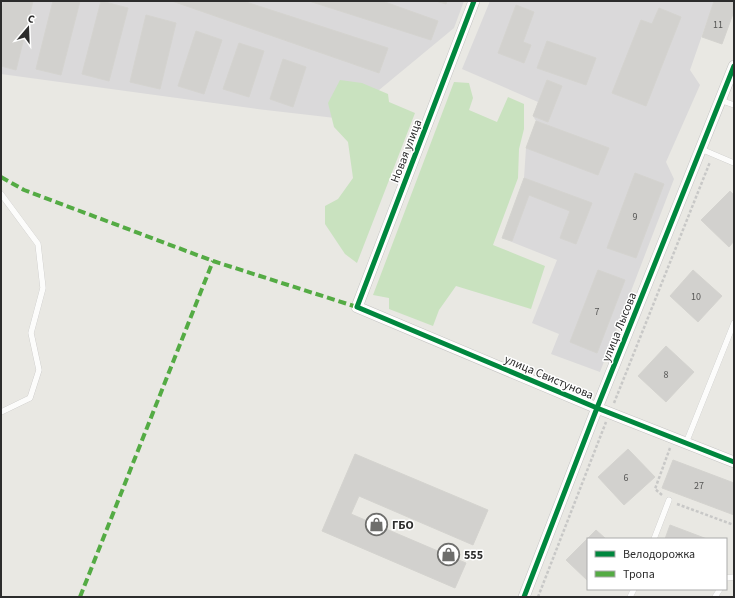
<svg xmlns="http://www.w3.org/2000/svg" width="735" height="598" viewBox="0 0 735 598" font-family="'Source Sans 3',sans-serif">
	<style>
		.industrial { fill: #dad9da }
		.green { fill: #c9e2bf }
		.building { fill: #d2d1ce; stroke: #d4d3cf }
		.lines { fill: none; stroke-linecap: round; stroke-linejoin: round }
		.service-casing { stroke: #c4c3c2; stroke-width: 6 }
		.minor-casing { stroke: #c4c3c2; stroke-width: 12 }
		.path { stroke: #c8c8c7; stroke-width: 2.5; stroke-dasharray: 3 2; stroke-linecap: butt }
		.service { stroke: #fcfcfb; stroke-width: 5.5 }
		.minor { stroke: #fcfcfb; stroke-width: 11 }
		.quiet { stroke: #54ab44; stroke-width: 4; stroke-dasharray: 8 4; stroke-linecap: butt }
		.cycleway-casing { stroke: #fff; stroke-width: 8 }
		.cycleway { stroke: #00873e; stroke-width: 5 }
		.labels { text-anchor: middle; stroke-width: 3; stroke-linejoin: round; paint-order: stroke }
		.number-label { font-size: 10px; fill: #565655 }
		.street-label { font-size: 12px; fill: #2c2c2c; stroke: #fff }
		.poi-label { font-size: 12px; font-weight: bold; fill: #2c2c2c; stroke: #fff; text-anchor: start }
	</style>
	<rect width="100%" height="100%" fill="#e9e8e3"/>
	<path class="industrial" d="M 1,1 L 464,1 L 454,28 L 344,119 L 257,109 L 1,74 Z
		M 490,1 L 714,1 L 690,70 L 700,85 L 666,162 L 674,179 L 600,372 L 551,354 L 559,334 L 532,323 L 557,260 L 502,238 L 524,178 L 526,148 L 536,121 L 533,116 L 538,102 L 462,69 Z"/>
	<path class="green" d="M 340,80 L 362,83 L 388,94 L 389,102 L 415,113 L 357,263 L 345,254 L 325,224 L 325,206 L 338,199 L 353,178 L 348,142 L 334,127 L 328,103 Z
		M 454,82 L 469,83 L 473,98 L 469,110 L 497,122 L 508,97 L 524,104 L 524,129 L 519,149 L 518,178 L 493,245 L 545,266 L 531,309 L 456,286 L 439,310 L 433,326 L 389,309 L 389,298 L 373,295 Z"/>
	<path class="building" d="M 4,1 L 33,1 L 16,70 L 1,66 L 1,14 Z
		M 53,1 L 80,1 L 61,75 L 36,69 Z
		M 101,1 L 128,8 L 109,81 L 82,74 Z
		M 172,1 L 243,1 L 388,48 L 379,73 Z
		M 309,1 L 382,1 L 438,21 L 431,40 Z
		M 436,1 L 447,1 L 446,4 Z
		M 714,1 L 734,1 L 734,11 L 722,44 L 702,37 Z
		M 516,5 L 534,12 L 523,42 L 531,45 L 524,63 L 498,53 Z
		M 659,8 L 681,17 L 646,106 L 612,93 L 641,20 L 652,24 Z
		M 146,15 L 176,23 L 160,89 L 130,82 Z
		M 196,31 L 222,40 L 204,94 L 178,86 Z
		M 547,41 L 596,58 L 586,85 L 537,68 Z
		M 239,43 L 264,51 L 249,97 L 223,89 Z
		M 283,59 L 306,67 L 293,107 L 270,99 Z
		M 547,80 L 562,86 L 548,122 L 533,116 Z
		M 536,121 L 609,148 L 598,175 L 526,148 Z
		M 635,173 L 664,184 L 636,258 L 607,248 Z
		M 524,178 L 592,203 L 576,244 L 560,238 L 570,211 L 529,195 L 512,241 L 502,238 Z
		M 730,191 L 734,195 L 734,241 L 729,247 L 701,220 Z
		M 598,270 L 625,280 L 597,353 L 570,342 Z
		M 693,270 L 722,296 L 698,322 L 670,296 Z
		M 666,346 L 694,372 L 666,402 L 638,376 Z
		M 628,449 L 655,477 L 624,505 L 598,477 Z
		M 355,454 L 488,510 L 473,545 L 359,496 L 351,514 L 466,563 L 455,588 L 322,531 Z
		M 673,460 L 734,483 L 734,515 L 662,488 Z
		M 670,525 L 707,539 L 665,539 Z
		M 596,530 L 606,539 L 588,539 L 588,581 L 566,560 Z"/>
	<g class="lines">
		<defs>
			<path id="service" d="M 720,100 L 734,105
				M 701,149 L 734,163
				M 1,194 L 38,244 L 43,288 L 31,333 L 39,370 L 30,398 L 1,412
				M 686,443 L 734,323
				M 654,539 L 669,500
				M 726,578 L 734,577
				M 630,597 L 634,589
				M 715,597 L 720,589"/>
			<path id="minor" d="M 474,1 L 357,307 L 597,408 L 734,462
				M 524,597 L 597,408 L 734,66"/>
		</defs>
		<use href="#service" class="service-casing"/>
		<use href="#minor" class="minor-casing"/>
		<path class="path" d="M 614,403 L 710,162
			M 662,495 L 655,489 L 670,448
			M 677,504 L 734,525
			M 538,597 L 606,422"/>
		<use href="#service" class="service"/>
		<use href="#minor" class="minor"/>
		<path class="quiet" d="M 1,177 L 24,190 L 213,261 L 357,307
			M 80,597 L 213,261"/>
		<defs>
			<path id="cycleway" d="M 474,1 L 357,307 L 597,408 L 734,462
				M 524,597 L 597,408 L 734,66"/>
		</defs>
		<use href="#cycleway" class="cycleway-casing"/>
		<use href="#cycleway" class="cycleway"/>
	</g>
	<defs>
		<symbol id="shop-ring" viewBox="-11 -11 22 22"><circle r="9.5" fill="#fff" stroke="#6e6e6c" stroke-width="1.5"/><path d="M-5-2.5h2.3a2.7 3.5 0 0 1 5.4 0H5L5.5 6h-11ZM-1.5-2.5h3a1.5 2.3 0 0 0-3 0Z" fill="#6e6e6c"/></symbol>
	</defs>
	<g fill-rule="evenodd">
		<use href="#shop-ring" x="364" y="512" width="25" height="25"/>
		<use href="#shop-ring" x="436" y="542" width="25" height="25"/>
	</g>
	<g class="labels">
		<g class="number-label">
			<text x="718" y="28">11</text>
			<text x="635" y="220">9</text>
			<text x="696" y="300">10</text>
			<text x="597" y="315">7</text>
			<text x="666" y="378">8</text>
			<text x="626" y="481">6</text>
			<text x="699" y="489">27</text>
		</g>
		<g class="street-label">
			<text transform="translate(406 151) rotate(-69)" y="4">Новая улица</text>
			<text transform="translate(619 327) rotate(-68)" y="4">улица Лысова</text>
			<text transform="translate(549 377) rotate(23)" y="4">улица Свистунова</text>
		</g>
		<g class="poi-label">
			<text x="392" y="529">ГБО</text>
			<text x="464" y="559">555</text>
		</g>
	</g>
	<rect width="735" height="598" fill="none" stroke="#2c2c2c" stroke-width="4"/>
	<rect x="587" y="538" width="140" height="52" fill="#ffffff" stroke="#ababab"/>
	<rect x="595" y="551" width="20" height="6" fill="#00873e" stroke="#ababab"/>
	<text x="623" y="558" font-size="12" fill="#2c2c2c">Велодорожка</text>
	<rect x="595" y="571" width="20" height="6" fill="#54ab44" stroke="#ababab"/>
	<text x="623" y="578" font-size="12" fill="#2c2c2c">Тропа</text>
	<g transform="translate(28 28) rotate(19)" stroke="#ffffff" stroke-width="3" paint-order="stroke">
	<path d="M0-3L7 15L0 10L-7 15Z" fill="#2c2c2c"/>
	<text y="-6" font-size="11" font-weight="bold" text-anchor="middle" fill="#2c2c2c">С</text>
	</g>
</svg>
